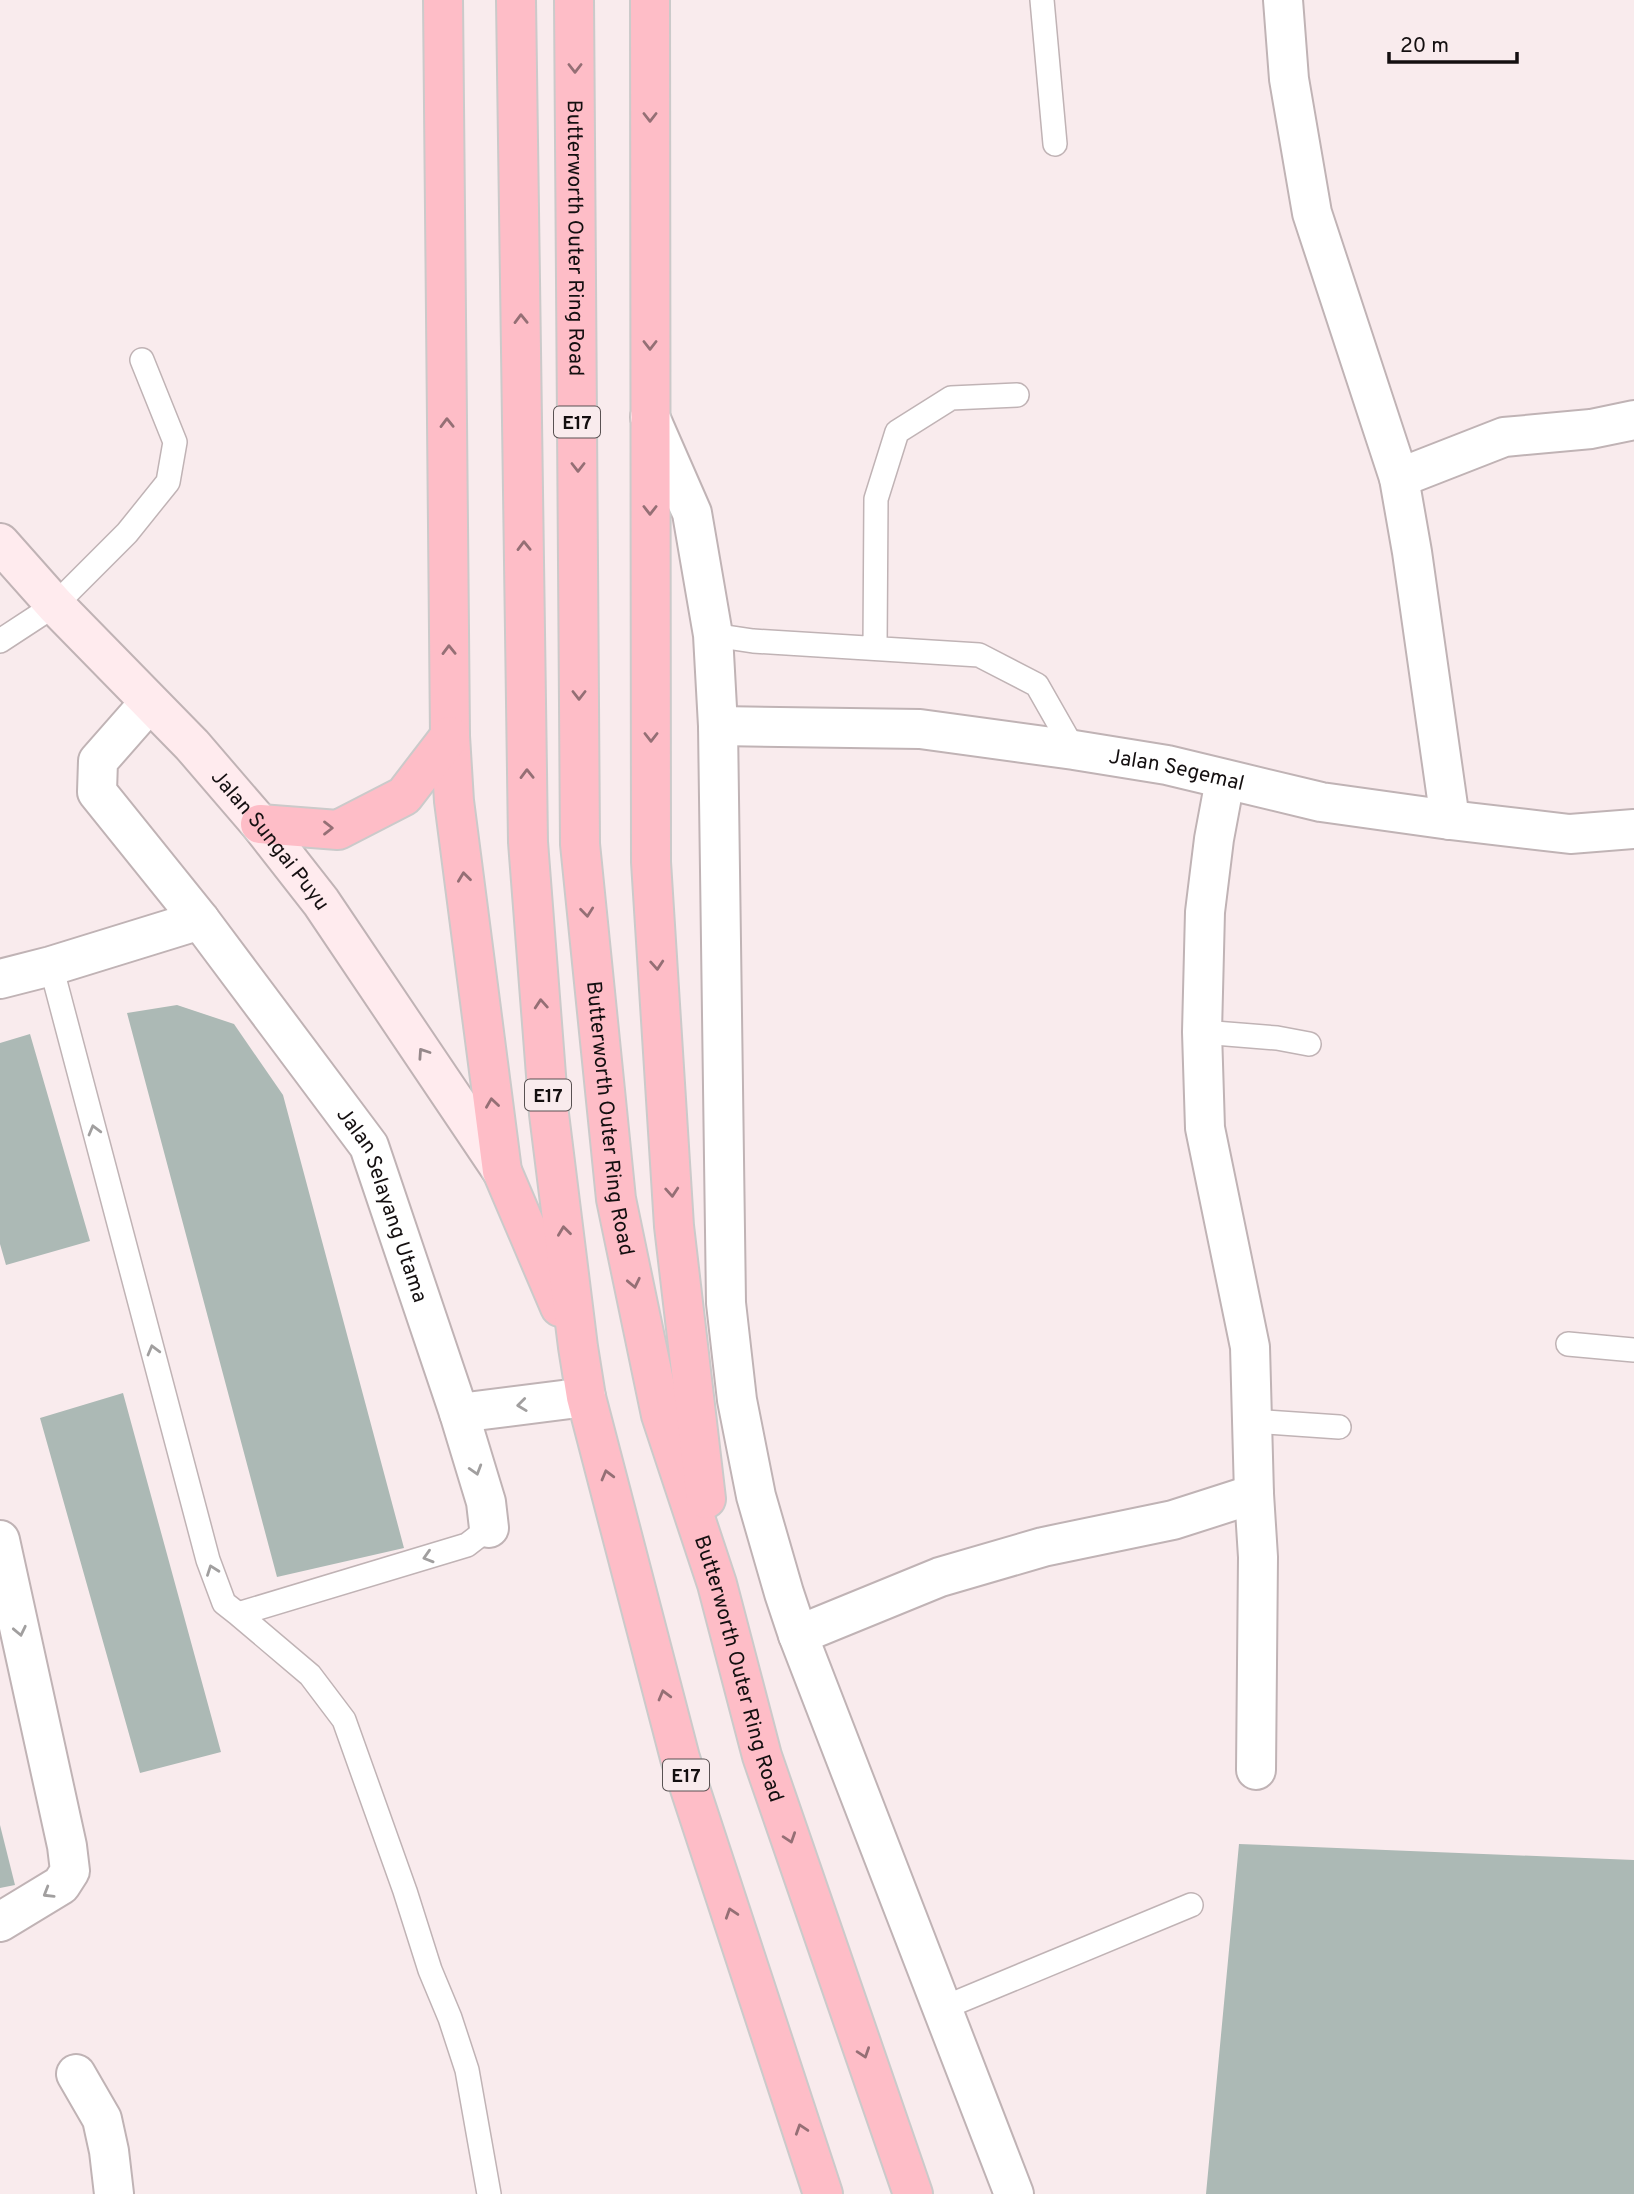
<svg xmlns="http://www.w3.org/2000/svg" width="1634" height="2194" viewBox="0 0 1634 2194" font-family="Overpass,sans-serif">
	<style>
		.building { fill: #acb9b5 }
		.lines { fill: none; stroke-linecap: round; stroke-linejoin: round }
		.service-casing { stroke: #c0b3b5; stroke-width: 26 }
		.minor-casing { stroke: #c0b3b5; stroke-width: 42 }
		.secondary-casing { stroke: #c0b3b5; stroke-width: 42 }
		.motorway-casing { stroke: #cbcaca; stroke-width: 42 }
		.service { stroke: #fff; stroke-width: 23 }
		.minor { stroke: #fff; stroke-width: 38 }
		.secondary { stroke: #ffebee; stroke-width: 38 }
		.motorway { stroke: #febdc7; stroke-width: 38 }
		.oneway { stroke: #956f75 }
		.oneway2 { stroke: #95888a }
		.oneway3 { stroke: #a19f9f }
		.labels { text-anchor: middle; stroke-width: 6; stroke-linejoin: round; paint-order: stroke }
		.shield { fill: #f9ebed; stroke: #595152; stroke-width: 2 }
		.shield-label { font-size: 19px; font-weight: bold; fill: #140f10 }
		.street-label { font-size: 21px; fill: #140f10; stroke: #f9ebed }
	</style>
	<rect width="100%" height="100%" fill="#f9ebed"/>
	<path class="building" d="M 177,1005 L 234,1024 L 283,1095 L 404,1548 L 277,1577 L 127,1013 Z
		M 30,1034 L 90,1241 L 6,1265 L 0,1244 L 0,1043 Z
		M 123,1393 L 221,1752 L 140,1773 L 40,1418 Z
		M 0,1825 L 15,1885 L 0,1888 Z
		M 1239,1844 L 1634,1860 L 1634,2194 L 1206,2194 Z"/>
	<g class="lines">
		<defs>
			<path id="service" d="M 1042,0 L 1055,144
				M 713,635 L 753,641 L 979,655 L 1037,685 L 1074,750
				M 0,641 L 55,605 L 127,533 L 168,482 L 175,442 L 142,360
				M 875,648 L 876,499 L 897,432 L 951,398 L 1017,395
				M 51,966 L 208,1560 L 224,1603 L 238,1614 L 467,1545 L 489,1528
				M 1202,1032 L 1277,1038 L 1309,1044
				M 1568,1344 L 1634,1350
				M 1251,1421 L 1339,1427
				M 238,1614 L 310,1675 L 344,1720 L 405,1891 L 430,1970 L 450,2018 L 467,2070 L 489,2194
				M 943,2008 L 1191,1905"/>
			<g id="minor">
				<path d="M 1283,0 L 1289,79 L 1312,213 L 1399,478 L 1412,552 L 1450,820"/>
				<path d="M 650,417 L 692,513 L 713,635 L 718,726 L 726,1303 L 737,1400 L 756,1496 L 784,1593 L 798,1635 L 1014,2194"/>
				<path d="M 1399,478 L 1504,437 L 1591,429 L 1634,420"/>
				<path id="s1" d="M 149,703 L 98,761 L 97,792 L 200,920 L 369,1146 L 459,1413 L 486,1502 L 489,1528"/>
				<path id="s2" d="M 718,726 L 920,729 L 1074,750 L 1167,765 L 1321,802 L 1450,820 L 1570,834 L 1634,829"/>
				<path d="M 1225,780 L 1214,839 L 1205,912 L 1202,1032 L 1205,1128 L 1250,1347 L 1254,1494 L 1258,1557 L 1256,1770"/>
				<path d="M 0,979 L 51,966 L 200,920"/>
				<path d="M 459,1413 L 586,1397"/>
				<path d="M 0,1540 L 67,1846 L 70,1871 L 61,1885 L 0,1922"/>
				<path d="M 798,1635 L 940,1577 L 1043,1547 L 1173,1520 L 1254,1494"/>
				<path d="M 76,2074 L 102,2119 L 109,2151 L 114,2194"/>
			</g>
			<g id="secondary">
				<path id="s3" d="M 0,543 L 55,605 L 192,745 L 260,824 L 321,902 L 502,1171"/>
			</g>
			<g id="motorway">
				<path d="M 443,0 L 450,736 L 454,801 L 502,1171 L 560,1307"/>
				<path d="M 516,0 L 528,842 L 549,1114 L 578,1347 L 586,1397 L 680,1758 L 823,2194"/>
				<path id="s4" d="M 574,0 L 580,844 L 616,1199 L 661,1415 L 717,1584 L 762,1756 L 913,2194"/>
				<path d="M 650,0 L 651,862 L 674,1226 L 706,1499"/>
				<path d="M 260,824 L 338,830 L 404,796 L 450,736"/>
			</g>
		</defs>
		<use href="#service" class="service-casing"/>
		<use href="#minor" class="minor-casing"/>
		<use href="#secondary" class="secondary-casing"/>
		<use href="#motorway" class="motorway-casing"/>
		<use href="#service" class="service"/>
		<use href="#minor" class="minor"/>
		<use href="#secondary" class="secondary"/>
		<use href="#motorway" class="motorway"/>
	</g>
	<defs><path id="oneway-chevron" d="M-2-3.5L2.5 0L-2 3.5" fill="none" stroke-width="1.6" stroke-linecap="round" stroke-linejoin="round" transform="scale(1.75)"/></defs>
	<g class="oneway">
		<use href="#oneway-chevron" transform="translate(575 68) rotate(90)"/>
		<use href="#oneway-chevron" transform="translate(650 117) rotate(90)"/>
		<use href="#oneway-chevron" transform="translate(521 319) rotate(-91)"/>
		<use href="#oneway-chevron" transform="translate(650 345) rotate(90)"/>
		<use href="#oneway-chevron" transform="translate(447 423) rotate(-91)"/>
		<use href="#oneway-chevron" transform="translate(578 467) rotate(90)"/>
		<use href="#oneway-chevron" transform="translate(650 510) rotate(90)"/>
		<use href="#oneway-chevron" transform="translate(524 546) rotate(-91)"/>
		<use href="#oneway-chevron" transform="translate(449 650) rotate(-91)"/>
		<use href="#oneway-chevron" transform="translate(579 695) rotate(90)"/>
		<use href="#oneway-chevron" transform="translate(651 737) rotate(90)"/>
		<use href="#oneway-chevron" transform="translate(527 774) rotate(-91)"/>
		<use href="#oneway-chevron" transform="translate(328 828)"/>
		<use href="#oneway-chevron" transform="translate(464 877) rotate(-97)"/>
		<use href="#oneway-chevron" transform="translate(587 912) rotate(84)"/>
		<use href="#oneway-chevron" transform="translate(657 965) rotate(86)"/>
		<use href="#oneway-chevron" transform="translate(541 1004) rotate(-94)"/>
		<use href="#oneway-chevron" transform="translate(492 1103) rotate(-98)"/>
		<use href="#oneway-chevron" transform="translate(672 1192) rotate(86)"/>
		<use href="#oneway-chevron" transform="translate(564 1231) rotate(-97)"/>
		<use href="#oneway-chevron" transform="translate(634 1283) rotate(78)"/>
		<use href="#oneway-chevron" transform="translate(607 1475) rotate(-105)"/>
		<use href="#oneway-chevron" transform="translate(664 1695) rotate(-105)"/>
		<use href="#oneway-chevron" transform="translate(790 1838) rotate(71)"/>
		<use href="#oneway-chevron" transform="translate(731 1913) rotate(-108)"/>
		<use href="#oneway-chevron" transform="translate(864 2053) rotate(71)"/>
		<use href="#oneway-chevron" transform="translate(801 2129) rotate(-108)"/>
	</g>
	<use class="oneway2" href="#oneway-chevron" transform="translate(423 1053) rotate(-124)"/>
	<g class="oneway3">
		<use href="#oneway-chevron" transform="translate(94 1130) rotate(-105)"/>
		<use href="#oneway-chevron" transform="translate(153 1350) rotate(-105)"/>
		<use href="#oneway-chevron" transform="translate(522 1405) rotate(173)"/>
		<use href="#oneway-chevron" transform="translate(476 1470) rotate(73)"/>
		<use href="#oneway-chevron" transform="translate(428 1557) rotate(163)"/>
		<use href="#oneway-chevron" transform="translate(212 1570) rotate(-110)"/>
		<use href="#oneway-chevron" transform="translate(20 1631) rotate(78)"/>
		<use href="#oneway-chevron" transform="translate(48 1893) rotate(149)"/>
	</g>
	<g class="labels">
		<g class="shield">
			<rect x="554" y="406.5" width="46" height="31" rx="5"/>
			<rect x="525" y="1079.5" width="46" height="31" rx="5"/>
			<rect x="663" y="1759.5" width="46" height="31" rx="5"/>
		</g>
		<g class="shield-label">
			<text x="577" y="429">E17</text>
			<text x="548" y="1102">E17</text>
			<text x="686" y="1782">E17</text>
		</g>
		<g class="street-label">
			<text dy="7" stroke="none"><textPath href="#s4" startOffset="238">Butterworth Outer Ring Road</textPath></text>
			<text dy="7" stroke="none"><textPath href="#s2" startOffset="462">Jalan Segemal</textPath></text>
			<text dy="7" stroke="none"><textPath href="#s3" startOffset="402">Jalan Sungai Puyu</textPath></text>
			<text dy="7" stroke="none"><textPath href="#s4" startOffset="1120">Butterworth Outer Ring Road</textPath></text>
			<text dy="7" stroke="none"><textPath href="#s1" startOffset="614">Jalan Selayang Utama</textPath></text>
			<text dy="7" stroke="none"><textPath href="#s4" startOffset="1687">Butterworth Outer Ring Road</textPath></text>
		</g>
	</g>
	<path d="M1389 52v10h128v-10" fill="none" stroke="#140f10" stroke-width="3.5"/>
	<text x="1400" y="52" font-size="21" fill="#140f10" stroke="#f9ebed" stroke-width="5" paint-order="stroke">20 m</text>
</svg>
